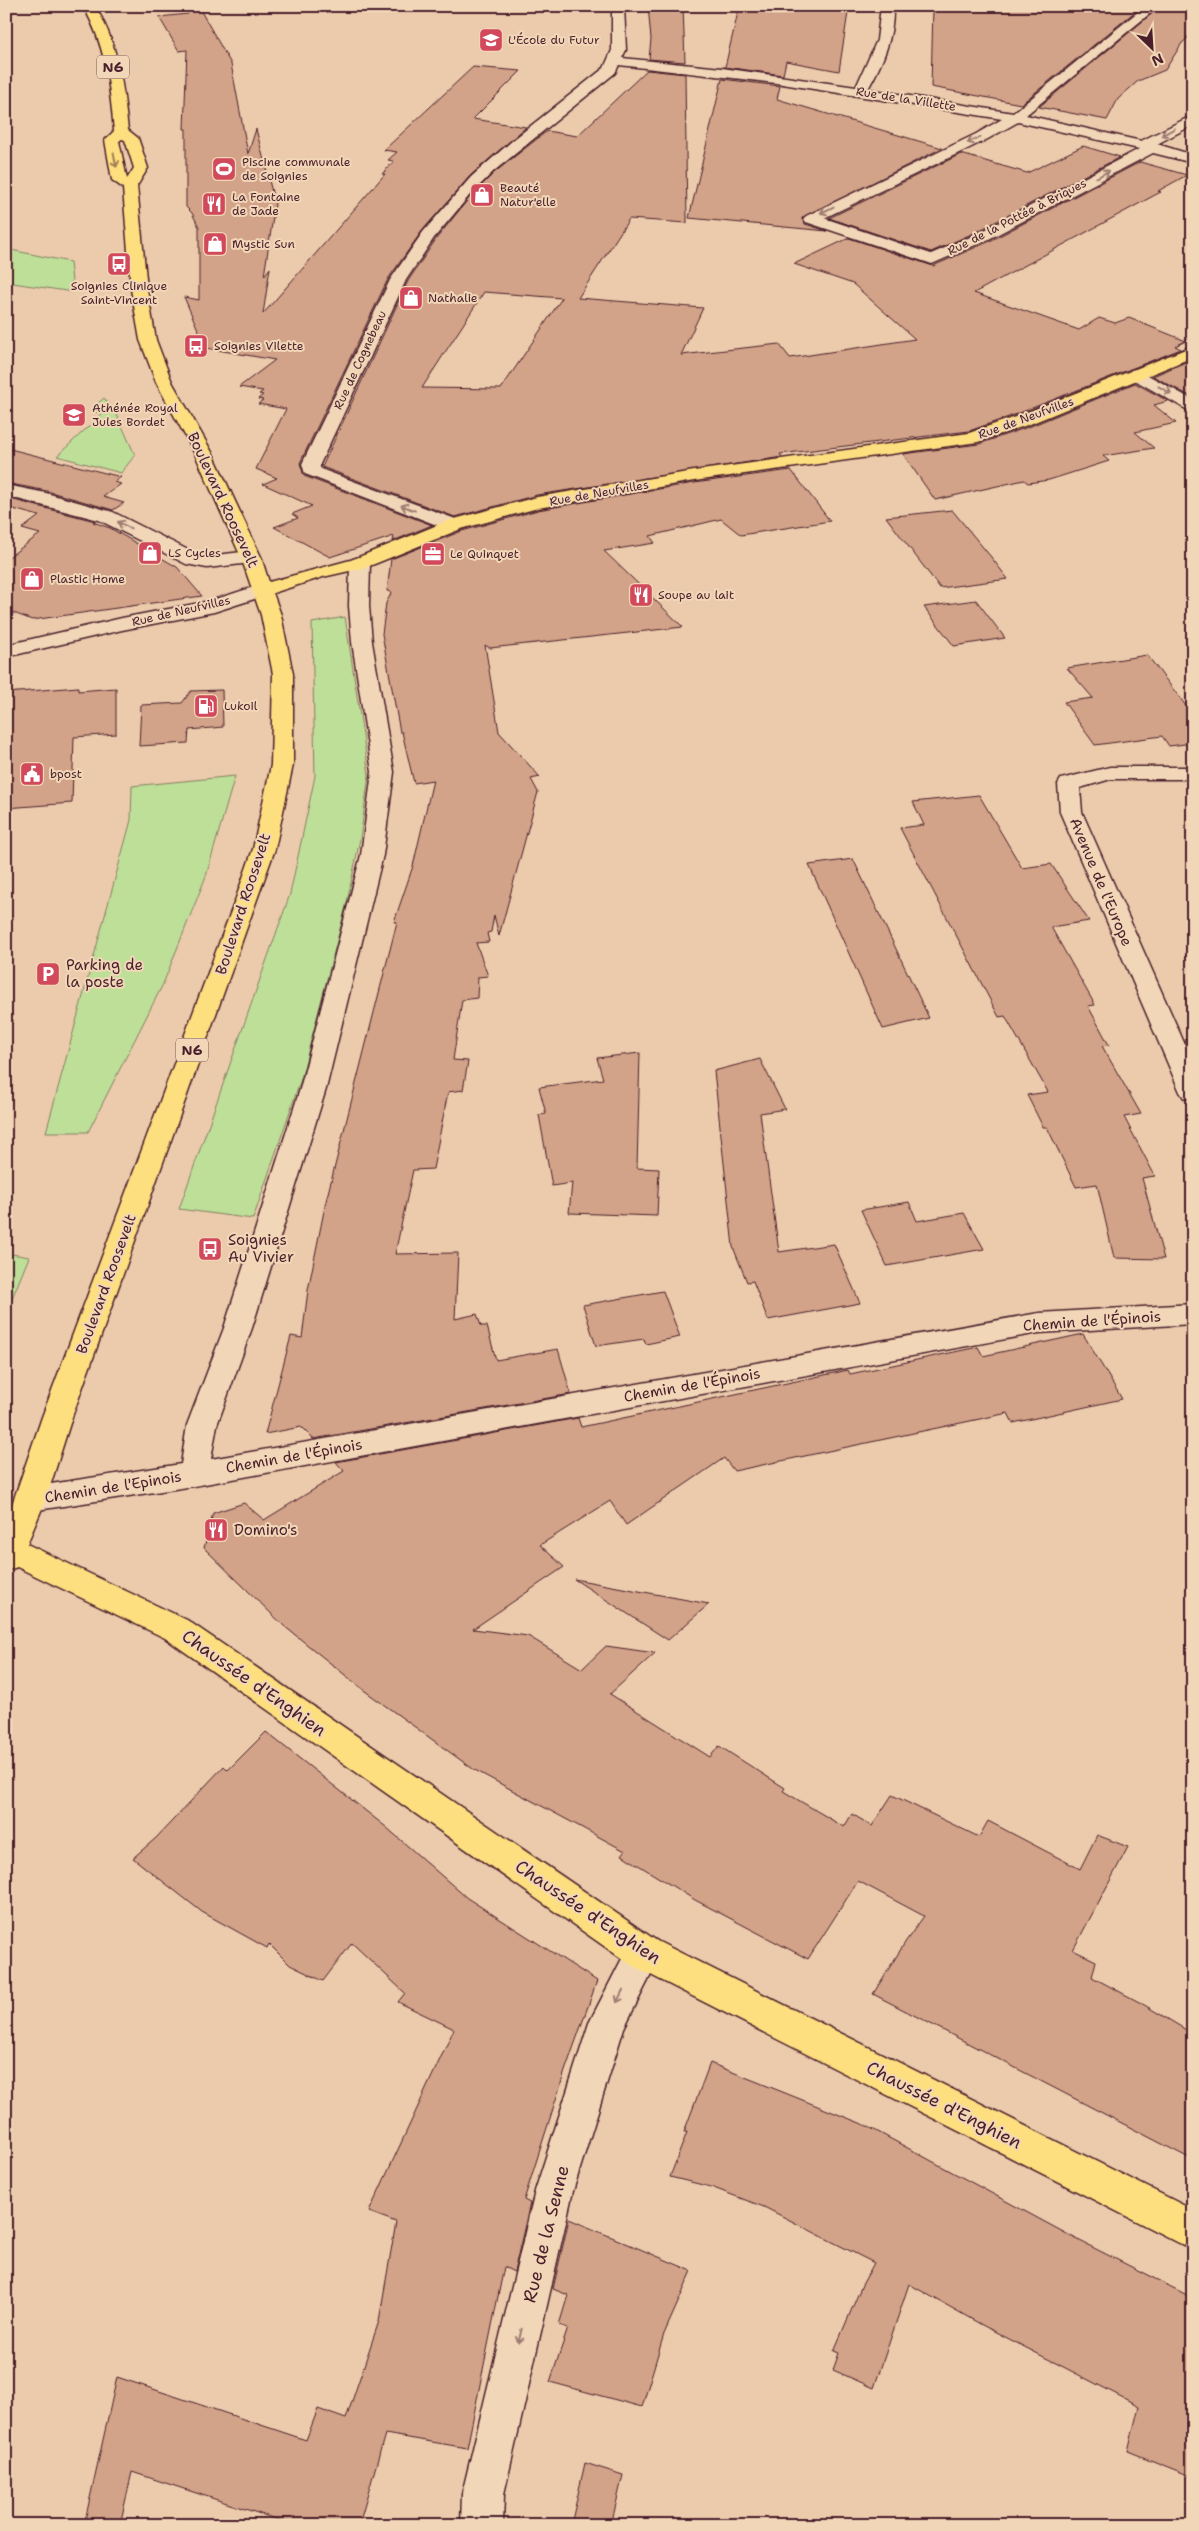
<svg xmlns="http://www.w3.org/2000/svg" width="1199" height="2531" viewBox="0 0 1199 2531" font-family="'Shantell Sans',sans-serif">
	<style>
		.green { fill: #bddf98; stroke: #847f62 }
		.building { fill: #d2a388; stroke: #4a1f2b; fill-rule: evenodd }
		.lines { fill: none; stroke-linecap: round; stroke-linejoin: round }
		.minor-casing { stroke: #4a1f2b; stroke-width: 3 }
		.major-casing { stroke: #4a1f2b; stroke-width: 3 }
		.minor { fill: #f1d7b8; fill-rule: evenodd }
		.major { fill: #fedf80; fill-rule: evenodd }
		.oneway { stroke: #9e7b72 }
		.oneway2 { stroke: #a47f56 }
		.labels { text-anchor: middle; stroke-width: 4; stroke-linejoin: round; paint-order: stroke }
		.far-poi-label { font-size: 12px; fill: #4a1f2b; stroke: #f1d7b8; text-anchor: start }
		.far-street-label { font-size: 12px; fill: #4a1f2b; stroke: #f1d7b8 }
		.shield { fill: #f1d7b8; stroke: #7c5655; stroke-width: 1 }
		.shield-label { font-size: 14px; font-weight: bold; fill: #4a1f2b }
		.street-label { font-size: 15px; fill: #4a1f2b; stroke: #f1d7b8 }
		.poi-label { font-size: 15px; fill: #4a1f2b; stroke: #f1d7b8; text-anchor: start }
		.near-street-label { font-size: 18px; fill: #4a1f2b; stroke: #f1d7b8 }
	</style>
	<rect width="100%" height="100%" fill="#ebcbac"/>
	<filter id="ink" filterUnits="userSpaceOnUse"><feTurbulence type="fractalNoise" baseFrequency=".02" numOctaves="2"/><feDisplacementMap in="SourceGraphic" scale="10" xChannelSelector="R" yChannelSelector="G"/><feConvolveMatrix kernelMatrix="1 2 1 2 8 2 1 2 1" color-interpolation-filters="sRGB"/></filter>
	<g filter="url(#ink)">
		<path class="green" d="M 6,249 L 70,262 L 73,292 L 6,282 Z
			M 104,398 L 117,415 L 135,455 L 121,473 L 57,456 L 102,414 L 90,410 Z
			M 345,617 L 369,775 L 360,839 L 347,902 L 301,1079 L 253,1219 L 179,1209 L 290,894 L 315,776 L 312,623 Z
			M 235,776 L 206,876 L 163,984 L 88,1132 L 46,1132 L 131,820 L 132,786 Z
			M 6,1253 L 29,1257 L 6,1313 Z"/>
		<path class="building" d="M 188,6 L 198,6 L 231,64 L 248,154 L 256,129 L 275,204 L 264,276 L 270,268 L 263,314 L 385,174 L 382,174 L 394,161 L 388,160 L 397,152 L 384,150 L 473,67 L 521,71 L 473,119 L 526,127 L 470,176 L 422,231 L 388,279 L 300,463 L 304,476 L 432,525 L 393,541 L 394,536 L 330,557 L 274,527 L 298,518 L 292,514 L 312,506 L 263,484 L 277,478 L 256,469 L 286,409 L 258,404 L 263,400 L 258,399 L 263,395 L 259,394 L 263,391 L 239,387 L 275,360 L 206,348 L 184,297 L 199,300 L 199,227 L 192,213 L 186,207 L 186,129 L 184,129 L 187,50 L 179,51 L 159,17 L 188,14 Z
			M 648,6 L 683,6 L 685,62 L 649,59 L 651,39 Z
			M 752,6 L 849,6 L 839,71 L 786,61 L 783,75 L 725,67 L 739,8 L 752,9 Z
			M 933,6 L 1142,6 L 1021,104 L 931,87 Z
			M 1161,6 L 1193,6 L 1193,32 L 1186,38 L 1188,38 L 1182,43 L 1165,70 L 1138,81 L 1118,99 L 1107,120 L 1039,107 Z
			M 647,70 L 685,74 L 687,223 L 629,219 L 578,298 L 703,308 L 681,355 L 779,344 L 790,358 L 915,339 L 853,284 L 794,264 L 849,238 L 933,266 L 988,242 L 1140,162 L 1187,175 L 1158,191 L 1161,192 L 1155,195 L 974,293 L 1079,330 L 1099,318 L 1115,323 L 1129,318 L 1186,341 L 1175,346 L 1181,349 L 1017,414 L 969,431 L 780,454 L 782,457 L 537,495 L 455,517 L 322,467 L 408,281 L 436,239 L 470,197 L 495,172 L 547,131 L 577,136 ZM 484,292 L 562,298 L 501,389 L 422,388 Z
			M 722,79 L 780,86 L 777,99 L 942,148 L 802,218 L 805,224 L 827,231 L 689,218 Z
			M 1083,146 L 1120,157 L 976,232 L 931,252 L 829,218 L 961,154 L 1027,173 Z
			M 1193,359 L 1193,394 L 1188,395 L 1153,376 Z
			M 1135,383 L 1168,401 L 1154,405 L 1176,423 L 1135,432 L 1154,448 L 1103,456 L 1109,461 L 1049,480 L 1028,483 L 1024,480 L 935,500 L 903,454 L 979,444 L 1031,426 Z
			M 6,448 L 121,477 L 114,482 L 121,484 L 103,497 L 124,503 L 113,510 L 47,491 L 6,483 Z
			M 791,470 L 830,521 L 741,535 L 721,519 L 650,536 L 655,543 L 604,551 L 683,627 L 490,648 L 485,645 L 499,732 L 540,777 L 531,779 L 538,792 L 499,936 L 494,915 L 491,932 L 487,933 L 489,942 L 476,943 L 488,976 L 478,977 L 477,998 L 462,1000 L 453,1060 L 468,1061 L 463,1090 L 448,1092 L 433,1169 L 413,1170 L 395,1254 L 458,1253 L 455,1319 L 477,1314 L 481,1326 L 487,1326 L 496,1360 L 558,1349 L 571,1394 L 313,1439 L 301,1427 L 265,1434 L 291,1336 L 302,1338 L 308,1290 L 326,1201 L 397,922 L 394,922 L 413,866 L 433,780 L 414,783 L 402,732 L 400,732 L 382,634 L 386,603 L 392,592 L 387,591 L 391,559 L 462,531 L 538,510 L 694,483 Z
			M 6,498 L 95,521 L 93,522 L 110,528 L 177,567 L 202,596 L 32,620 L 6,610 L 6,559 L 40,534 L 22,529 L 39,516 L 6,507 Z
			M 952,510 L 991,557 L 1008,579 L 940,588 L 886,517 Z
			M 976,600 L 1005,638 L 954,646 L 924,607 Z
			M 1147,655 L 1193,715 L 1193,743 L 1169,746 L 1162,736 L 1095,745 L 1064,702 L 1093,698 L 1067,668 Z
			M 78,687 L 78,691 L 116,688 L 116,734 L 74,737 L 72,803 L 6,808 L 6,693 Z
			M 222,690 L 223,727 L 189,730 L 188,743 L 139,746 L 141,705 L 182,703 L 191,691 Z
			M 979,795 L 1022,868 L 1051,864 L 1089,921 L 1051,927 L 1095,1005 L 1088,1006 L 1109,1045 L 1102,1046 L 1141,1114 L 1124,1117 L 1155,1176 L 1142,1178 L 1164,1259 L 1114,1258 L 1097,1184 L 1076,1187 L 1047,1127 L 1043,1127 L 1027,1095 L 1048,1092 L 1005,1016 L 999,1017 L 900,828 L 924,825 L 913,802 Z
			M 853,859 L 929,1018 L 883,1029 L 809,865 Z
			M 640,1053 L 637,1168 L 659,1169 L 657,1216 L 569,1213 L 572,1183 L 552,1186 L 539,1115 L 546,1114 L 539,1087 L 603,1079 L 597,1058 Z
			M 760,1059 L 785,1109 L 760,1113 L 779,1252 L 834,1244 L 860,1303 L 768,1320 L 753,1281 L 747,1282 L 733,1247 L 714,1071 Z
			M 909,1202 L 917,1221 L 964,1213 L 984,1249 L 887,1266 L 861,1210 Z
			M 663,1291 L 680,1337 L 646,1344 L 644,1339 L 596,1346 L 583,1305 Z
			M 1083,1334 L 1122,1399 L 1013,1423 L 1008,1413 L 734,1471 L 724,1458 L 626,1525 L 610,1501 L 540,1545 L 564,1567 L 473,1629 L 528,1636 L 582,1669 L 606,1646 L 655,1653 L 610,1694 L 710,1757 L 719,1746 L 785,1788 L 783,1791 L 844,1827 L 852,1814 L 872,1826 L 892,1795 L 979,1837 L 988,1821 L 1080,1869 L 1097,1835 L 1128,1847 L 1073,1950 L 1096,1961 L 1092,1977 L 1141,2003 L 1193,2034 L 1193,2160 L 873,1994 L 906,1941 L 924,1916 L 858,1881 L 808,1959 L 695,1900 L 622,1855 L 625,1851 L 473,1769 L 365,1691 L 284,1626 L 204,1548 L 213,1513 L 244,1503 L 264,1520 L 344,1471 L 336,1462 L 578,1418 L 581,1427 L 848,1370 L 850,1374 L 978,1347 L 983,1356 Z
			M 574,1579 L 709,1604 L 668,1640 Z
			M 266,1732 L 386,1827 L 467,1898 L 597,1981 L 565,2071 L 524,2200 L 530,2203 L 514,2272 L 504,2267 L 467,2448 L 385,2434 L 359,2525 L 294,2525 L 132,2472 L 120,2525 L 84,2525 L 117,2377 L 306,2440 L 318,2409 L 346,2419 L 379,2321 L 396,2222 L 369,2212 L 454,2029 L 398,2002 L 405,1993 L 352,1943 L 323,1981 L 290,1965 L 269,1944 L 267,1948 L 202,1912 L 133,1858 L 156,1838 L 224,1766 L 228,1770 Z
			M 710,2063 L 865,2125 L 1080,2241 L 1193,2298 L 1193,2477 L 1128,2451 L 1139,2406 L 982,2325 L 909,2284 L 874,2388 L 833,2370 L 839,2353 L 834,2351 L 862,2285 L 874,2263 L 764,2207 L 711,2187 L 670,2177 L 687,2132 L 684,2132 Z
			M 569,2219 L 692,2271 L 664,2334 L 642,2407 L 550,2382 L 568,2328 L 559,2325 L 568,2295 L 553,2289 Z
			M 585,2463 L 623,2475 L 611,2525 L 571,2525 Z"/>
		<g class="lines">
			<defs>
				<path id="minor" d="M 612,6 L 624,6 L 626,50 L 622,58 L 722,68 L 856,87 L 877,40 L 881,6 L 893,6 C 894,37 883,62 868,89 L 1013,113 L 1145,6 L 1159,6 L 1026,115 L 1141,141 L 1193,115 L 1193,125 L 1157,144 L 1193,155 L 1193,163 L 1153,153 L 987,240 L 932,264 L 806,222 L 803,219 L 806,216 L 976,134 L 1002,119 L 776,83 L 619,65 L 615,73 L 494,171 L 469,196 L 434,238 L 406,280 L 320,464 L 320,468 L 326,471 L 461,521 L 463,525 L 461,529 L 447,529 L 305,474 L 302,464 L 390,280 L 423,232 L 471,177 L 513,140 L 604,68 L 612,50 ZM 1018,122 L 1139,149 L 977,234 L 931,254 L 824,218 L 986,140 Z
					M 1137,369 L 1193,400 L 1193,413 L 1131,378 L 1129,374 L 1131,370 Z
					M 6,485 L 46,493 L 113,512 L 198,555 L 207,556 L 251,551 L 258,553 L 261,557 L 258,561 L 251,563 L 207,568 L 186,564 L 99,520 L 6,496 Z
					M 360,557 L 367,559 L 370,563 L 369,606 L 372,642 L 394,772 L 383,855 L 326,1089 L 252,1328 L 217,1425 L 211,1459 L 1039,1313 L 1193,1304 L 1193,1324 L 1039,1333 L 194,1486 L 31,1511 L 20,1507 L 16,1499 L 20,1491 L 31,1487 L 181,1464 L 187,1425 L 224,1328 L 300,1089 L 361,855 L 372,772 L 352,642 L 349,606 L 350,563 L 353,559 Z
					M 263,584 L 270,586 L 273,590 L 270,594 L 214,612 L 122,630 L 6,657 L 6,645 L 122,618 L 210,601 Z
					M 1110,767 L 1193,767 L 1193,779 L 1111,779 L 1080,788 L 1082,812 L 1193,1063 L 1193,1100 L 1184,1098 L 1180,1092 L 1060,812 L 1058,784 L 1061,779 Z
					M 644,1937 L 657,1941 L 662,1953 L 624,2028 L 573,2191 L 504,2494 L 503,2525 L 461,2525 L 462,2494 L 535,2191 L 589,2023 L 631,1941 Z"/>
				<path id="major" d="M 83,6 L 95,6 C 119,45 123,86 128,130 L 138,138 L 148,168 L 137,186 L 147,289 L 156,340 L 172,382 L 213,454 L 261,557 L 269,582 L 354,559 L 447,521 L 537,497 L 694,471 L 969,433 L 1018,416 L 1193,346 L 1193,357 L 1030,424 L 978,442 L 694,481 L 538,508 L 461,529 L 367,567 L 323,577 L 273,593 L 281,615 L 293,674 L 293,765 L 275,849 L 72,1417 L 46,1499 L 27,1544 L 187,1620 L 657,1941 L 1193,2210 L 1193,2250 L 631,1965 L 165,1638 L 17,1567 L 6,1571 L 6,1522 L 42,1417 L 236,898 L 253,849 L 271,765 L 273,674 L 261,615 L 241,557 L 195,454 L 156,382 L 140,340 L 131,289 L 123,188 L 112,180 L 105,140 L 114,131 C 110,87 106,45 83,6 ZM 122,139 L 125,140 L 134,168 L 127,179 L 119,141 Z"/>
			</defs>
			<use href="#minor" class="minor-casing"/>
			<use href="#major" class="major-casing"/>
			<use href="#minor" class="minor"/>
			<use href="#major" class="major"/>
		</g>
		<defs><path id="oneway-shaft" d="M-6 0H5M1.5-3L5.5 0L1.5 3" fill="none" stroke-width="1.6" stroke-linecap="round" stroke-linejoin="round" transform="scale(1.25)"/></defs>
		<g class="oneway">
			<use href="#oneway-shaft" transform="translate(1168 132) rotate(151)"/>
			<use href="#oneway-shaft" transform="translate(974 140) rotate(157)"/>
			<use href="#oneway-shaft" transform="translate(1103 174) rotate(-28)"/>
			<use href="#oneway-shaft" transform="translate(827 210) rotate(154)"/>
			<use href="#oneway-shaft" transform="translate(1165 390) rotate(29)"/>
			<use href="#oneway-shaft" transform="translate(408 508) rotate(-159)"/>
			<use href="#oneway-shaft" transform="translate(124 525) rotate(-153)"/>
			<use href="#oneway-shaft" transform="translate(620 1996) rotate(116)"/>
			<use href="#oneway-shaft" transform="translate(520 2336) rotate(103)"/>
		</g>
		<use class="oneway2" href="#oneway-shaft" transform="translate(115 160) rotate(79)"/>
	</g>
	<defs>
		<symbol id="school-square" viewBox="-11 -11 22 22"><rect x="-9" y="-9" width="18" height="18" rx="4" fill="#d1495b" stroke="#f1d7b8"/><path d="M0-5L7-2L0 1L-7-2ZM-4 1L0 2.5L4 1V4Q0 6-4 4Z" fill="#fff"/></symbol>
		<symbol id="stadium-square" viewBox="-11 -11 22 22"><rect x="-9" y="-9" width="18" height="18" rx="4" fill="#d1495b" stroke="#f1d7b8"/><path d="M0-5a6.5 5 0 1 0 0 10a6.5 5 0 1 0 0-10ZM-3.5-1.8h7v3.6h-7Z" fill="#fff"/></symbol>
		<symbol id="shop-square" viewBox="-11 -11 22 22"><rect x="-9" y="-9" width="18" height="18" rx="4" fill="#d1495b" stroke="#f1d7b8"/><path d="M-5-2.5h2.3a2.7 3.5 0 0 1 5.4 0H5L5.5 6h-11ZM-1.5-2.5h3a1.5 2.3 0 0 0-3 0Z" fill="#fff"/></symbol>
		<symbol id="restaurant-square" viewBox="-11 -11 22 22"><rect x="-9" y="-9" width="18" height="18" rx="4" fill="#d1495b" stroke="#f1d7b8"/><path d="M-5-6h1v4h1v-4h1v4h1v-4h1v5L-1.5 .5V6h-2V.5L-5-1ZM5-6V6H3V1.5H1.5Q1.5-4 5-6Z" fill="#fff"/></symbol>
		<symbol id="bus-square" viewBox="-11 -11 22 22"><rect x="-9" y="-9" width="18" height="18" rx="4" fill="#d1495b" stroke="#f1d7b8"/><path d="M-5-6H5V4H4V6H2V4H-2V6H-4V4H-5ZM-3.5-4V0h7V-4ZM-3.5 1.2v1.5H-2V1.2ZM2 1.2v1.5H3.5V1.2Z" fill="#fff"/></symbol>
		<symbol id="office-square" viewBox="-11 -11 22 22"><rect x="-9" y="-9" width="18" height="18" rx="4" fill="#d1495b" stroke="#f1d7b8"/><path d="M-6-3h4V-5.5h4V-3h4V5H-6ZM-1-4.5V-3h2v-1.5ZM-6 0V1H6V0Z" fill="#fff"/></symbol>
		<symbol id="fuel-square" viewBox="-11 -11 22 22"><rect x="-9" y="-9" width="18" height="18" rx="4" fill="#d1495b" stroke="#f1d7b8"/><path d="M-5.5-6h7V0h2V4h1.3V-2.5L3-4.5l.8-.8L6-3V5H2.5V1h-1V6h-7ZM-4.2-4.7v3.2H.2V-4.7Z" fill="#fff"/></symbol>
		<symbol id="civic-square" viewBox="-11 -11 22 22"><rect x="-9" y="-9" width="18" height="18" rx="4" fill="#d1495b" stroke="#f1d7b8"/><path d="M-.6-6.5H3V-4.5H.6V-3L4-1V1h2V6H-6V1h2V-1L-.6-3ZM-1.2 2.5V6h2.4V2.5Z" fill="#fff"/></symbol>
		<symbol id="parking-square" viewBox="-11 -11 22 22"><rect x="-9" y="-9" width="18" height="18" rx="4" fill="#d1495b" stroke="#f1d7b8"/><path d="M-3.5-5.5H1a3.5 3.5 0 0 1 0 7H-1V5.5H-3.5ZM-1-3.4V-.6H.8a1.4 1.4 0 0 0 0-2.8Z" fill="#fff"/></symbol>
	</defs>
	<g fill-rule="evenodd">
		<use href="#school-square" x="477" y="26" width="28" height="28"/>
		<use href="#stadium-square" x="210" y="155" width="28" height="28"/>
		<use href="#shop-square" x="468" y="181" width="28" height="28"/>
		<use href="#restaurant-square" x="200" y="190" width="28" height="28"/>
		<use href="#shop-square" x="201" y="230" width="28" height="28"/>
		<use href="#bus-square" x="105" y="250" width="28" height="28"/>
		<use href="#shop-square" x="397" y="284" width="28" height="28"/>
		<use href="#bus-square" x="182" y="332" width="28" height="28"/>
		<use href="#school-square" x="60" y="401" width="28" height="28"/>
		<use href="#shop-square" x="136" y="539" width="28" height="28"/>
		<use href="#office-square" x="419" y="540" width="28" height="28"/>
		<use href="#shop-square" x="18" y="565" width="28" height="28"/>
		<use href="#restaurant-square" x="627" y="581" width="28" height="28"/>
		<use href="#fuel-square" x="192" y="692" width="28" height="28"/>
		<use href="#civic-square" x="18" y="760" width="28" height="28"/>
		<use href="#parking-square" x="34" y="960" width="28" height="28"/>
		<use href="#bus-square" x="196" y="1235" width="28" height="28"/>
		<use href="#restaurant-square" x="202" y="1516" width="28" height="28"/>
	</g>
	<g class="labels">
		<g class="far-poi-label">
			<text x="508" y="44">L'École du Futur</text>
			<text x="242" y="166">Piscine communale<tspan x="242" dy="14">de Soignies</tspan></text>
			<text x="500" y="192">Beauté<tspan x="500" dy="14">Natur'elle</tspan></text>
			<text x="232" y="201">La Fontaine<tspan x="232" dy="14">de Jade</tspan></text>
			<text x="232" y="248">Mystic Sun</text>
			<text x="119" y="290" text-anchor="middle">Soignies Clinique<tspan x="119" dy="14">Saint-Vincent</tspan></text>
			<text x="428" y="302">Nathalie</text>
			<text x="214" y="350">Soignies Vilette</text>
			<text x="92" y="412">Athénée Royal<tspan x="92" dy="14">Jules Bordet</tspan></text>
			<text x="168" y="557">LS Cycles</text>
			<text x="450" y="558">Le Quinquet</text>
			<text x="50" y="583">Plastic Home</text>
			<text x="658" y="599">Soupe au lait</text>
			<text x="224" y="710">Lukoil</text>
			<text x="50" y="778">bpost</text>
		</g>
		<g class="far-street-label">
			<text transform="translate(906 99) rotate(9)" y="4">Rue de la Villette</text>
			<text transform="translate(1017 217) rotate(-27)" y="4">Rue de la Pottée à Briques</text>
			<text transform="translate(360 360) rotate(-65)" y="4">Rue de Cognebeau</text>
			<text transform="translate(1026 418) rotate(-20)" y="4">Rue de Neufvilles</text>
			<text transform="translate(599 493) rotate(-10)" y="4">Rue de Neufvilles</text>
			<text transform="translate(181 611) rotate(-13)" y="4">Rue de Neufvilles</text>
		</g>
		<g class="shield">
			<rect x="97" y="55.5" width="32" height="23" rx="4"/>
			<rect x="176" y="1038.5" width="32" height="23" rx="4"/>
		</g>
		<g class="shield-label">
			<text x="113" y="72">N6</text>
			<text x="192" y="1055">N6</text>
		</g>
		<g class="street-label">
			<text transform="translate(223 500) rotate(65)" y="5">Boulevard Roosevelt</text>
			<text transform="translate(1101 882) rotate(67)" y="5">Avenue de l'Europe</text>
			<text transform="translate(243 904) rotate(-72)" y="5">Boulevard Roosevelt</text>
			<text transform="translate(106 1284) rotate(-70)" y="5">Boulevard Roosevelt</text>
			<text transform="translate(1092 1321) rotate(-4)" y="5">Chemin de l'Épinois</text>
			<text transform="translate(692 1385) rotate(-10)" y="5">Chemin de l'Épinois</text>
			<text transform="translate(294 1456) rotate(-10)" y="5">Chemin de l'Épinois</text>
			<text transform="translate(113 1487) rotate(-9)" y="5">Chemin de l'Epinois</text>
		</g>
		<g class="poi-label">
			<text x="66" y="970">Parking de<tspan x="66" dy="17">la poste</tspan></text>
			<text x="228" y="1245">Soignies<tspan x="228" dy="17">Au Vivier</tspan></text>
			<text x="234" y="1535">Domino's</text>
		</g>
		<g class="near-street-label">
			<text transform="translate(254 1683) rotate(35)" y="6">Chaussée d'Enghien</text>
			<text transform="translate(588 1912) rotate(34)" y="6">Chaussée d'Enghien</text>
			<text transform="translate(944 2105) rotate(27)" y="6">Chaussée d'Enghien</text>
			<text transform="translate(546 2234) rotate(-76)" y="6">Rue de la Senne</text>
		</g>
	</g>
	<rect width="1199" height="2531" fill="none" stroke="#f1d7b8" stroke-width="25"/>
	<rect x="12" y="12" width="1174" height="2506" fill="none" stroke="#4a1f2b" stroke-width="2" filter="url(#ink)"/>
	<g transform="translate(1152 48) rotate(155)" stroke="#f1d7b8" stroke-width="4" paint-order="stroke">
	<path d="M0-4L9 19L0 12L-9 19Z" fill="#4a1f2b"/>
	<text y="-8" font-size="14" font-weight="bold" text-anchor="middle" fill="#4a1f2b">N</text>
	</g>
</svg>
